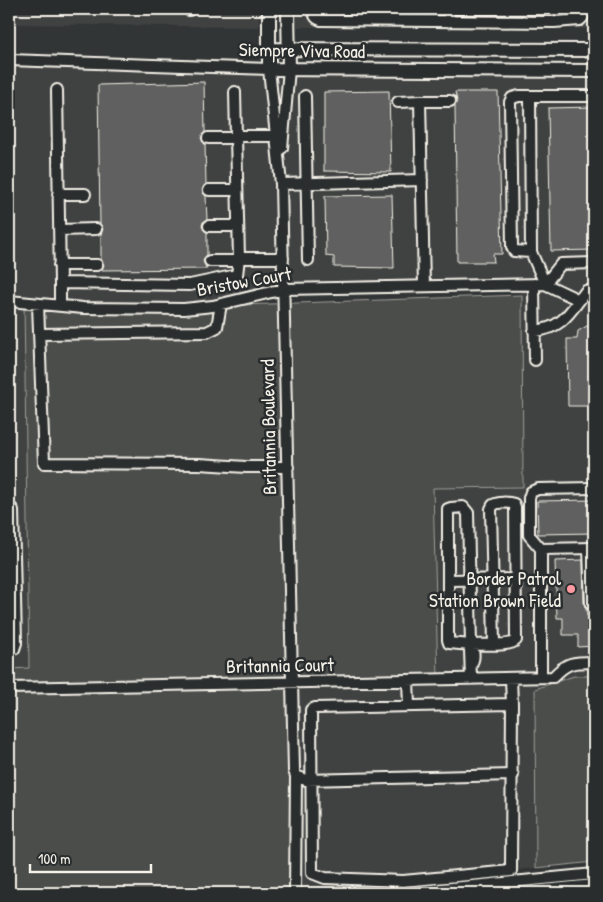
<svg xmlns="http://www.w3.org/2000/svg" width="603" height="902" viewBox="0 0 603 902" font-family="'Patrick Hand',sans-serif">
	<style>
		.built { fill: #404242 }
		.green { fill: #4b4d4c; stroke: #a09f9a }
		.building { fill: #5f605f; stroke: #f4f1e8 }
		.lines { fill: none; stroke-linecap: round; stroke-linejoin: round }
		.minor-casing { stroke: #f4f1e8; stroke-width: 14 }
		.major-casing { stroke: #f4f1e8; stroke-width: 16 }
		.minor { stroke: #2a2d2e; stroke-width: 10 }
		.major { stroke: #2a2d2e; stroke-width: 12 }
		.poi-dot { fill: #ff9aa2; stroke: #2a2d2e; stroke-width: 2 }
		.labels { text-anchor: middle; stroke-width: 5; stroke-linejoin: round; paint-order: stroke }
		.street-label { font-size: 19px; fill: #f4f1e8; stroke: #2a2d2e }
		.poi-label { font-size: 19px; fill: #f4f1e8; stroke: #2a2d2e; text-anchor: end }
	</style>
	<rect width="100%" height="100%" fill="#323535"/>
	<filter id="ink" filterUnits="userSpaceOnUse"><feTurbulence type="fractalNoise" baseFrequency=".02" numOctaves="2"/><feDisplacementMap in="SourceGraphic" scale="10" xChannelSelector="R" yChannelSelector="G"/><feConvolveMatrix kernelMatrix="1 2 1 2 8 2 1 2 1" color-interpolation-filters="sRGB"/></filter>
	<g filter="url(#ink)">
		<path class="built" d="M 9,9 L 259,9 L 259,27 L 9,24 Z
			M 297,9 L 594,9 L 594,29 L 297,27 Z
			M 9,60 L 594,79 L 594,676 L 574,676 L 535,689 L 536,868 L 295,893 L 292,682 L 438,679 L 433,488 L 523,487 L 522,295 L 518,284 L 284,289 L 213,306 L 24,302 L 29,669 L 9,669 Z"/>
		<path class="green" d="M 522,295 L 523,487 L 433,488 L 438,679 L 292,682 L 295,893 L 9,893 L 9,669 L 29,668 L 24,302 L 213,306 Z
			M 574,676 L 594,676 L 594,862 L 536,868 L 535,689 Z"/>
		<path class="building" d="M 204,82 L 205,132 L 201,138 L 205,144 L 206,184 L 202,190 L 206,196 L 207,220 L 203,222 L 202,226 L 207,232 L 207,255 L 203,261 L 207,269 L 101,270 L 104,265 L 101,259 L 101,234 L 103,229 L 100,224 L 98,85 Z
			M 389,91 L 391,172 L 324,171 L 324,92 Z
			M 455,92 L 498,92 L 502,254 L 493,254 L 494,262 L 457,262 L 455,105 L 457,101 Z
			M 594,107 L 594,250 L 551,251 L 548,108 Z
			M 392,195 L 394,268 L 334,267 L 334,257 L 326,256 L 325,196 Z
			M 594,325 L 594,406 L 568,406 L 567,339 L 577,339 L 578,331 L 587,326 Z
			M 594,500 L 594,533 L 538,534 L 537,501 Z
			M 583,560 L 584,604 L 586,609 L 587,616 L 594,616 L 594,646 L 578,647 L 578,635 L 563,635 L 563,618 L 557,618 L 555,561 Z"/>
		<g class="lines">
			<defs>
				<path id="minor" d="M 189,9 L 189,10
					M 314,9 C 314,15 315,18 321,20 L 554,22 L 580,20 L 583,17 L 584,9
					M 449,9 L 449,22
					M 9,60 L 269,69 L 281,184 L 294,771 L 296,776 L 306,780 L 513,775
					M 57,90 L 60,283
					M 235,92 L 236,136 L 276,136
					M 305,96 L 308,260
					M 530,96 L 531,252
					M 398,102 L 420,101
					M 208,138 L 236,138
					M 282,148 L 289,69
					M 281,184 L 422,180
					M 209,190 L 237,190
					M 58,194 L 85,194
					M 209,226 L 238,226
					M 59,230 L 96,229
					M 239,258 L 283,258
					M 210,261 L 239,261
					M 59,265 L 97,265
					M 534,284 L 535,360
					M 545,284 L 561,264 L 594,263
					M 424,286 L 420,101 L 450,101
					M 579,300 L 545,284 L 531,252 L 514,251 L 512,247 L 510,102 L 512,98 L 519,96 L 594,96
					M 9,301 L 83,308 L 184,309 L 213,306 L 284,289 L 545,284
					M 38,304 L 44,463 L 199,464 L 246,467 L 288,467
					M 60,306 L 60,283 L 190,285 L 237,275 L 239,258 L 236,136
					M 534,331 C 562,329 570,312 586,291
					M 39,334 L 207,332 L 217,327 L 221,304
					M 9,506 L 13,510 L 16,643 L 14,649 L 9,652
					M 589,548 L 591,604 L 594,604
					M 541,549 L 529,535 L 529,498 L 531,492 L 538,489 L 594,488
					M 448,580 L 516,579
					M 471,645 L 449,643 L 448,640 L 448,509 L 451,508 L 463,507 L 468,513 L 471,645 C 482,644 511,647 516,640 L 515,507 L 514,504 C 508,502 498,502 493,505 L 491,509 L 494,644
					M 541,677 L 541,549 L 594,548
					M 511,678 L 512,704
					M 471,679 L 470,649 L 471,645 C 474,650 475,659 471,664
					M 408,680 L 409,706
					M 9,688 L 553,677 C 567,662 573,662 594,662
					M 512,704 L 511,871 L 403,881 L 325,878 L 312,873 L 311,710 L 315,708 Z
					M 295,893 L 296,776
					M 401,893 L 594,874
					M 513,893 L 594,885"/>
				<path id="major" d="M 269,9 L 269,69 L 594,71
					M 288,9 L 289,69
					M 269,49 L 594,50"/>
			</defs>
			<use href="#minor" class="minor-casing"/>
			<use href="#major" class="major-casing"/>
			<use href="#minor" class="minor"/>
			<use href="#major" class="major"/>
		</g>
	</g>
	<circle class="poi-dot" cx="571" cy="589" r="5"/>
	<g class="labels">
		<g class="street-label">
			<text transform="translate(302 50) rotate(1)" y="7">Siempre Viva Road</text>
			<text transform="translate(244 281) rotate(-10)" y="7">Bristow Court</text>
			<text transform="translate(268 427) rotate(-91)" y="7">Britannia Boulevard</text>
			<text transform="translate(280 665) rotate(-1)" y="7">Britannia Court</text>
		</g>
		<g class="poi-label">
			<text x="561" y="585">Border Patrol<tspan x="561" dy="22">Station Brown Field</tspan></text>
		</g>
	</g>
	<rect width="603" height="902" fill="none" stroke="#2a2d2e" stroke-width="30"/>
	<rect x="15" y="15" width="573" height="872" fill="none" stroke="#f4f1e8" stroke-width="2" filter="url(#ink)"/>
	<path d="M30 864v8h121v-8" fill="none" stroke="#f4f1e8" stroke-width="2.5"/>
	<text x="38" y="864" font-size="15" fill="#f4f1e8" stroke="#2a2d2e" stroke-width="4" paint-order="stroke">100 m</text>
</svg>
